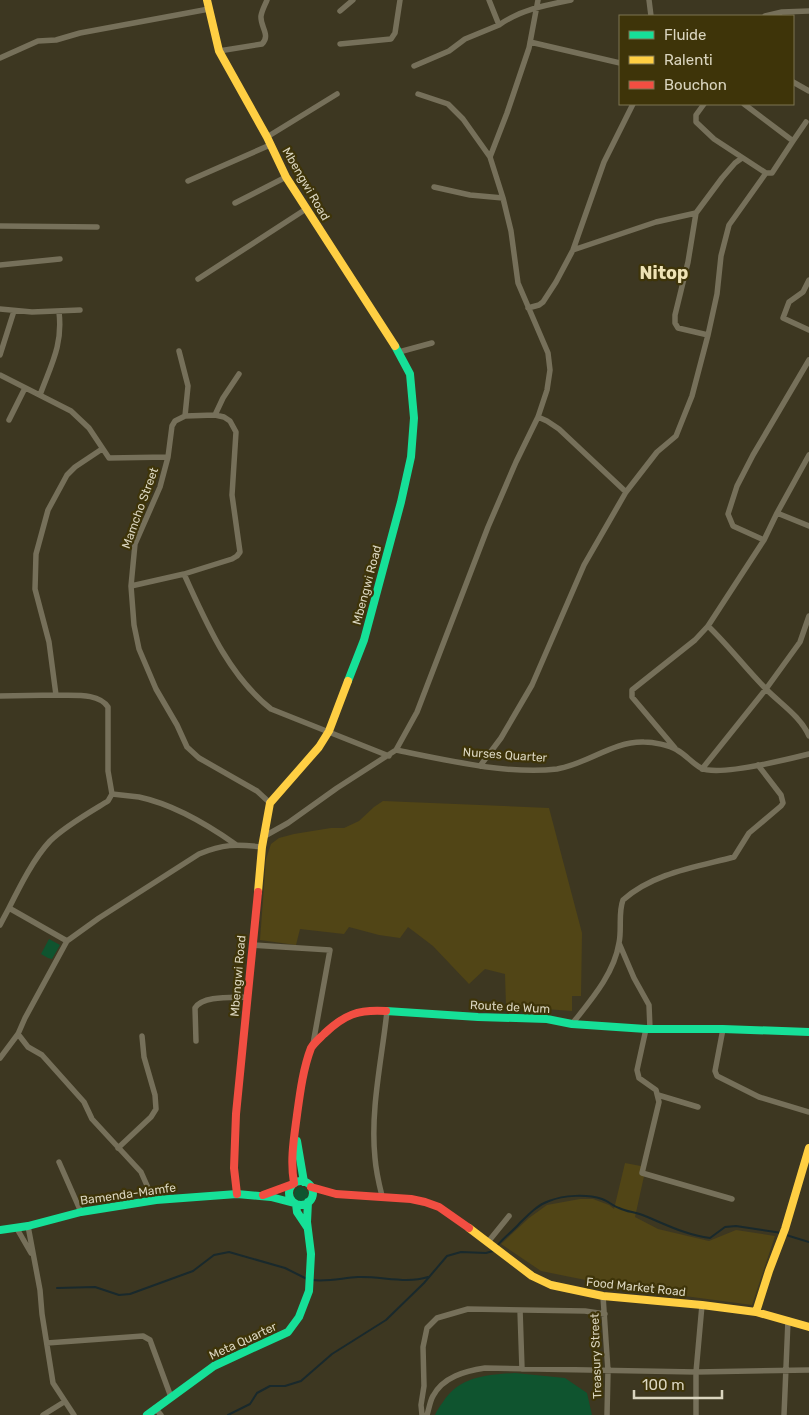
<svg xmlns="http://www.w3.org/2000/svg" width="809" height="1415" viewBox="0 0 809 1415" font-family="Rubik,sans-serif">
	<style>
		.built { fill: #514516 }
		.green { fill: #0f542f }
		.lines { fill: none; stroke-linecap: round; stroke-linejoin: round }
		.stream { stroke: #19292c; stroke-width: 2 }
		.street { stroke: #76705a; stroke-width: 5.5 }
		.fast { stroke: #16e098; stroke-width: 8 }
		.slow { stroke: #ffcf43; stroke-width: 8 }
		.jam { stroke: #f24e42; stroke-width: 8 }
		.labels { text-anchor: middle; stroke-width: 4.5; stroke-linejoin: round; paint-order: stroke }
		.street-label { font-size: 12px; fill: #dad5bf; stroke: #3e3409 }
		.district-label { font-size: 18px; font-weight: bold; fill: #eee2b5; stroke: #3e3409 }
	</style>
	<rect width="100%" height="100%" fill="#3d3721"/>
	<path class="built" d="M 383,801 L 549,808 L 582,933 L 581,996 L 572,996 L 572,1011 L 506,1006 L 505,974 L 485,969 L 469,984 L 433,946 L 408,927 L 400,938 L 379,935 L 349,927 L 344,934 L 300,929 L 296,945 L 260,940 L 266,859 L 271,844 L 279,838 L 294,834 L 331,828 L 344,828 L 359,821 L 374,807 Z
		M 625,1163 L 646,1167 L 635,1217 L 658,1229 L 709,1241 L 736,1230 L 775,1236 L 752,1305 L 625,1288 L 541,1271 L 501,1244 L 529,1218 L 547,1205 L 580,1199 L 593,1199 L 609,1205 L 614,1209 Z"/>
	<path class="green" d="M 49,939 L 60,945 L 52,959 L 48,958 L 41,954 Z
		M294 1194a7 7 0 1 1 14 0a7 7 0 1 1-14 0Z
		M 515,1373 L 565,1378 L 587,1393 L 592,1415 L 435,1415 C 437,1410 440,1406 443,1402 C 460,1376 487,1375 515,1373 Z"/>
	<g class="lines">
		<path class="stream" d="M 786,1235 L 809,1242
			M 497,1246 C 504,1237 512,1232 519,1224 C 528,1215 537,1205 549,1201 C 564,1195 587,1194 602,1199 C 608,1201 613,1206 619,1208 C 627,1212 636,1212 645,1216 C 667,1225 686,1235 710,1238 L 725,1227 L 736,1226 L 782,1233
			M 312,1280 C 328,1282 342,1278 358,1277 C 381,1276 406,1284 428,1277
			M 57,1288 L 95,1287 L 119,1295 L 130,1294 L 193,1271 L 214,1255 L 229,1252 L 285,1268 L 307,1279
			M 228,1415 L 250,1404 L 257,1393 L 270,1386 L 285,1386 L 301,1381 L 332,1354 L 386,1320 L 424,1283 L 447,1256 L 461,1252 L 486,1253 L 493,1251"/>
		<path class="street" d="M 489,0 L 499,25 C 520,10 546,5 571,0
			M 649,0 L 651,16
			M 340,11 L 353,0
			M 765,16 L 782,12 L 809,11
			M 530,42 L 620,63
			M 340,44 L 391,39 L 395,33 L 400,0
			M 219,51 L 262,44 C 271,35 260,27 261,16 C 262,10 265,5 267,0
			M 0,58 L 38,41 L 56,40 L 80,33 L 209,9
			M 414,66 L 449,51 L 465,39 L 499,25
			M 793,82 L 809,91
			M 418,94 L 448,104 L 463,119 L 490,157
			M 704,104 L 696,115 L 696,122 L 714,139 L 766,173 L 772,173 L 793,141
			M 744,104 L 793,141 L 806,122
			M 267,137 L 337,94
			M 188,181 L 270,145
			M 434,187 L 470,195 L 503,198
			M 235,203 L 286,177
			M 0,226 L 97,227
			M 573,250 L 656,222 L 696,213
			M 0,265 L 60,259
			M 198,279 L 306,209
			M 809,280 L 803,292 L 789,302 L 783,318 L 809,330
			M 528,308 L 539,305 L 543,302 L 556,282 L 573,250 L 604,162 L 633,104
			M 0,309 L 32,312 L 80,310
			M 708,335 L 678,328 L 675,323 L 675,315 L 688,262 L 696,213 L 722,178 L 735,163 L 742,158
			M 179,351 L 188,386 L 185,416
			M 399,352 L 432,343
			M 0,355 L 14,311
			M 0,375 L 71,411 L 89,428 L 109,458 L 168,457
			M 40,395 C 51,365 63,345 59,312
			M 215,415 L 224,417 L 230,421 L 236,432 L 232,495 L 240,552 L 237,556 L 232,559 L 184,574 L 131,586 L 135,544 L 160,487 L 168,457 L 172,426 L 175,421 L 185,416 Z
			M 215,415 L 223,398 L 239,374
			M 538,417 L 547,421 L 559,429 L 626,492
			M 9,420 L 25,388
			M 102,449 L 75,467 L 67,475 L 48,510 L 36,554 L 35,589 L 49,642 L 56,695 C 72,696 98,692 108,707 L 108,771 L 112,794
			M 777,513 L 809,526
			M 764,540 L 733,526 L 728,514 L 737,486 L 753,455 L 809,360
			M 184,574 C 206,622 228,675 271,709 L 389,756
			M 131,586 L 134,625 L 139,649 L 156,689 L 177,725 L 187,747 L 199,758 L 257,791 L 270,803
			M 708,626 C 729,646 746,669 767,690 C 781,704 801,717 809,736
			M 0,696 L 56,695
			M 675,748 L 632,697 L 632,690 L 695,640 L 708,626 L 764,540 L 777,513 L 809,455
			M 396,750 C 445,760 509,775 557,769 C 587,764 613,741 644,742 C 653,742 669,745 677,750 C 686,755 692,763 701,768 C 718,777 789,759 809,754
			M 480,766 L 501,738 L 532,685 L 584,565 L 626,492 L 657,452 L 676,436 L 692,396 L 708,335 L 717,294 L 721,256 L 729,225 L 766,173
			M 702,769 L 766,689 L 800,642 L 809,616
			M 263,837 L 288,823 L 337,788 L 396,750 L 417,712 L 488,527 L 516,462 L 538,417 L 547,390 L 550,370 L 548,353 L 518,283 L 511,231 L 503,198 L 490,157 L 507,113 L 529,48 L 538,0
			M 9,908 C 20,886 34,858 50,841 C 65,826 90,812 108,801 L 112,794 C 121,795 130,796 139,797 C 172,804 208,825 235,844
			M 0,925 L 9,908 L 67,941
			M 619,943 L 634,978 L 649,1005 L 650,1029
			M 252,945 L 330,950 L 313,1044
			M 572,1024 C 591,1000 614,974 619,943 C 622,929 618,913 623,900 C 653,873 696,867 734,857 L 749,833 L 781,806 L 783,803 L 781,795 L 758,765
			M 646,1029 L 637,1070 L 639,1078 L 656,1090 L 659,1102 L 642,1173 L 732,1199
			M 723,1029 L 715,1071 L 717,1076 L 759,1097 L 809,1112
			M 18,1034 L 28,1047 L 42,1055 L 84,1102 L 92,1119 L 141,1172 L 149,1190 L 156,1200
			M 196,1041 L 195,1008 C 203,995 234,998 248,997
			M 0,1058 L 18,1034 L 25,1018 L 67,941 L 99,918 L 199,854 C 223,844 236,844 262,847
			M 658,1095 L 698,1107
			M 118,1148 L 151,1117 L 156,1109 L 155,1095 L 144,1057 L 142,1036
			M 59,1162 L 81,1212
			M 382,1196 C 379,1184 376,1171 375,1158 C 370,1110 382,1059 387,1011
			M 28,1226 L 40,1290 L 42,1314 L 53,1383 L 74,1415
			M 16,1227 L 31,1253
			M 488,1242 L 509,1216
			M 603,1296 L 608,1371 L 607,1415
			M 520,1310 L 522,1369
			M 47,1343 L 143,1336 L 150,1340 L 171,1397
			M 155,1408 L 161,1415
			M 43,1415 L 64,1402
			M 422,1415 L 421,1405 L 424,1386 L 423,1347 L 427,1328 L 437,1318 L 468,1309 L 585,1311 L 605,1314
			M 427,1415 C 429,1409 430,1401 433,1396 C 443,1377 465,1371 485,1368 L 696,1372 L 809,1370
			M 696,1415 L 696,1372 L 702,1305
			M 784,1415 L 788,1320"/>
		<path class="fast" d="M 348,681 L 364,640 L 401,502 L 411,457 L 414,418 L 410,374 L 395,346
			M 386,1011 L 478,1017 L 547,1019 L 572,1024 L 646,1029 L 723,1029 L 809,1032
			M 297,1141 L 304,1182
			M289 1193a12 12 0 1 1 24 0a12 12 0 1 1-24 0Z
			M 296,1204 L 297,1212 L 307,1227
			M 0,1230 L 28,1226 L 81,1212 L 156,1200 L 237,1194 L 271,1197 L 294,1203
			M 147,1415 L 214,1366 L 288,1332 L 299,1317 L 309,1291 L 311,1254 L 307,1222 L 308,1202"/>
		<path class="slow" d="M 207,0 L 219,51 L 267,137 L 286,177 L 395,346
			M 258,892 L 262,847 L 270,803 L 319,747 L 329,731 L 348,681
			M 469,1228 L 532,1276 L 551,1285 L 603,1296 L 702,1305 L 756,1312 L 809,1327
			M 756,1312 L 769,1271 L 785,1229 L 809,1148"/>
		<path class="jam" d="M 294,1183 C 290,1160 294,1138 297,1115 C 300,1093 303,1069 311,1048 C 314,1043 320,1038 324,1034 C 344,1015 358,1009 386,1011
			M 311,1187 L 336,1194 L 411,1199 L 425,1202 L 439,1207 L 469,1228
			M 237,1194 L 234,1168 L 236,1114 L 258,892
			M 263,1195 L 293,1184"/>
	</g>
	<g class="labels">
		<g class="street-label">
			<text transform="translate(306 184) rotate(60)" y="4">Mbengwi Road</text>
			<text transform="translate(140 508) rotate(-70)" y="4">Mamcho Street</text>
			<text transform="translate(367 585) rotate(-75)" y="4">Mbengwi Road</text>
			<text transform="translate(505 755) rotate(4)" y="4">Nurses Quarter</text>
			<text transform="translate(238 976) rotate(-85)" y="4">Mbengwi Road</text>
			<text transform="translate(510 1007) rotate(3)" y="4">Route de Wum</text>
			<text transform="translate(128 1194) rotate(-8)" y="4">Bamenda-Mamfe</text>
			<text transform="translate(636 1287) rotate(6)" y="4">Food Market Road</text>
			<text transform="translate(243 1341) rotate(-25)" y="4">Meta Quarter</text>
			<text transform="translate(596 1356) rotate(-92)" y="4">Treasury Street</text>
		</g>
		<g class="district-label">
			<text x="664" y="279">Nitop</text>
		</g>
	</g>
	<rect x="619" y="15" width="175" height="90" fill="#3e3409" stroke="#7c7452"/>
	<rect x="629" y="31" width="25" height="8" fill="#16e098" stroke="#7c7452"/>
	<text x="664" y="40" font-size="15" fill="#dad5bf">Fluide</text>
	<rect x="629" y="56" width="25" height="8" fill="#ffcf43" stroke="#7c7452"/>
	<text x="664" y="65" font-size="15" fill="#dad5bf">Ralenti</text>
	<rect x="629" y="81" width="25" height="8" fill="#f24e42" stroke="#7c7452"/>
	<text x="664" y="90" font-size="15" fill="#dad5bf">Bouchon</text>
	<path d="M634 1390v8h88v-8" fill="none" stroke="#dad5bf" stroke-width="2.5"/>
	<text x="642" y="1390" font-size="15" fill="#dad5bf" stroke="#3e3409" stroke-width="4" paint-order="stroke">100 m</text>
</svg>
